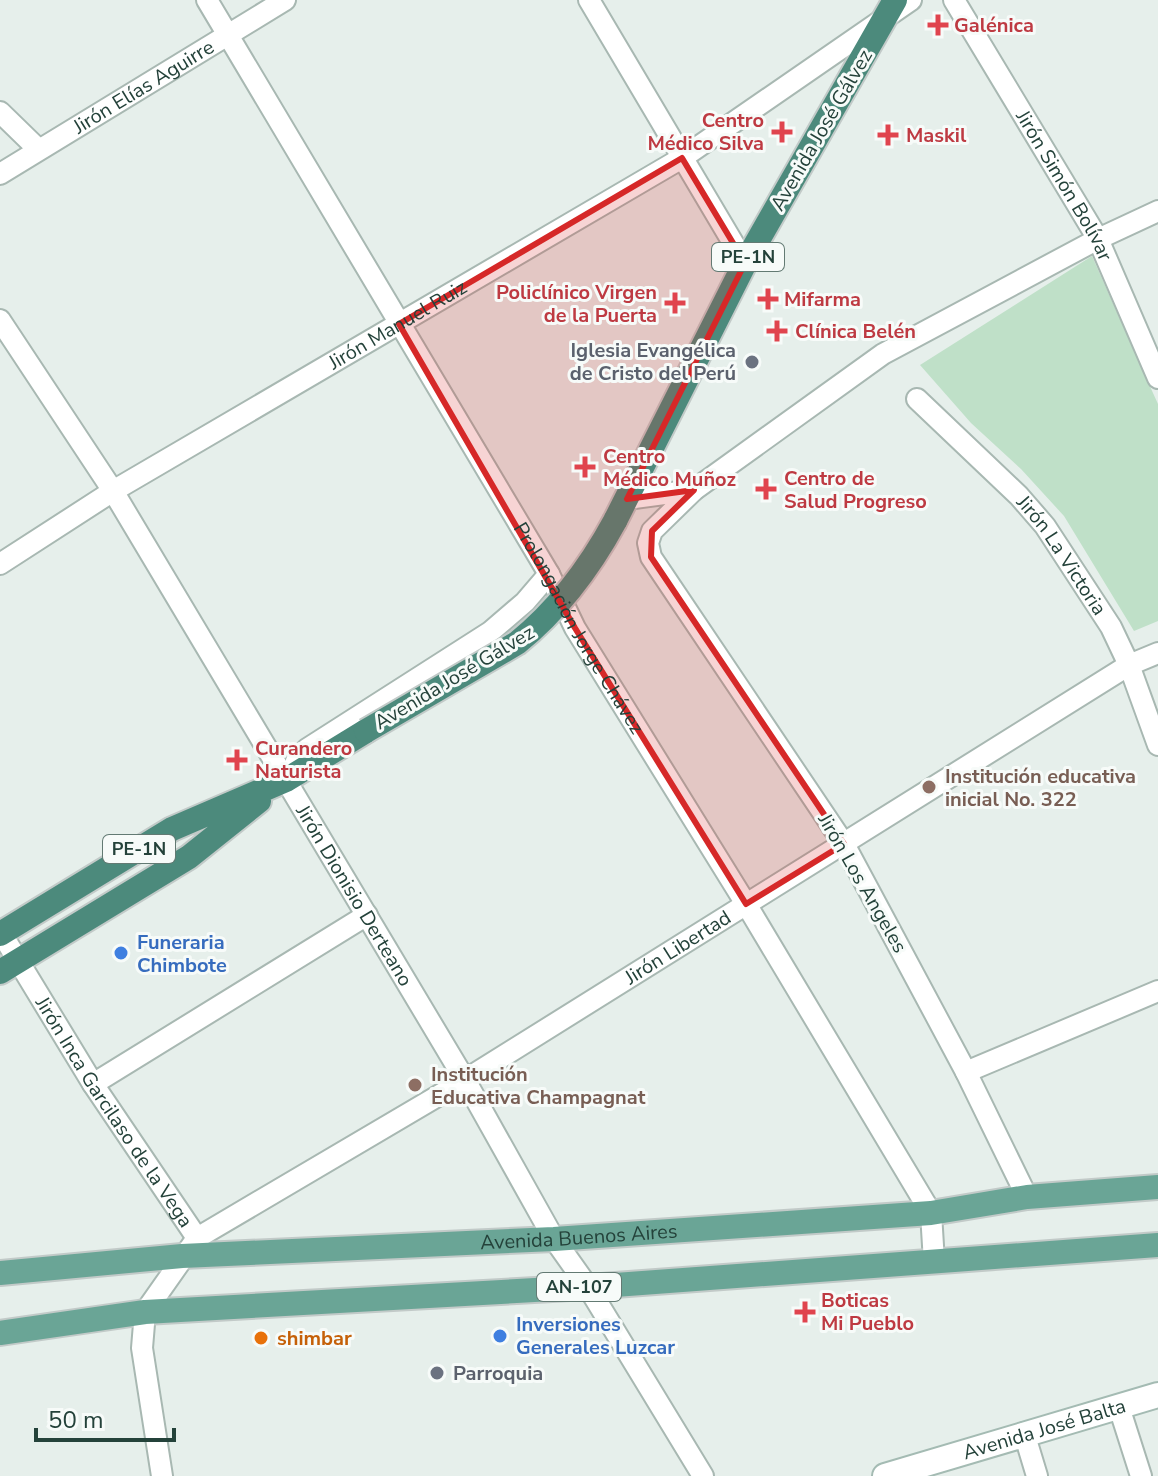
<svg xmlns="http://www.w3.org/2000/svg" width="1158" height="1476" viewBox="0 0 1158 1476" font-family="'Nunito Sans',sans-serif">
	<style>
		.green { fill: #bfe0c8 }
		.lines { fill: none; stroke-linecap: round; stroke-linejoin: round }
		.minor-casing { stroke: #a8b8b2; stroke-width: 24 }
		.secondary-casing { stroke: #a4bbb3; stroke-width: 28 }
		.primary-casing { stroke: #c2cac8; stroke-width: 28 }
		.trunk-casing { stroke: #c2cac8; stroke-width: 28 }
		.minor { stroke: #fff; stroke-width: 20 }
		.secondary { stroke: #fff; stroke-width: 24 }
		.primary { stroke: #6aa596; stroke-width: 24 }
		.trunk { stroke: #4c8a7c; stroke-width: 24 }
		.trunk-bridge-casing { stroke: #c2cac8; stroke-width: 28; stroke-linecap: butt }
		.trunk-bridge { stroke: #4c8a7c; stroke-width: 24 }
		.marked { fill: #d62828; fill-opacity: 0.2; stroke: #d62828; stroke-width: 6; stroke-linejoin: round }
		.health-dot { fill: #e0444e; stroke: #f7fbf9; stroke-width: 3 }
		.worship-dot { fill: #6b7280; stroke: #f7fbf9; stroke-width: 3 }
		.education-dot { fill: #8d6e63; stroke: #f7fbf9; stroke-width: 3 }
		.shop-dot { fill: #3f7fe0; stroke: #f7fbf9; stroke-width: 3 }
		.food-dot { fill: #e8710a; stroke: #f7fbf9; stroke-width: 3 }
		.labels { text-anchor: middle; stroke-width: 6; stroke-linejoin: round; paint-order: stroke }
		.shield { fill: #f7fbf9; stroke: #637a73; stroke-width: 2 }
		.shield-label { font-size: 18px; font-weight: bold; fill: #24423a }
		.health-label { font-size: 20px; font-weight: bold; fill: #be3a42; stroke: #f7fbf9; text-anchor: start }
		.street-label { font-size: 20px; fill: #24423a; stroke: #f7fbf9 }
		.worship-label { font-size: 20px; font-weight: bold; fill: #5b616d; stroke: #f7fbf9; text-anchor: end }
		.education-label { font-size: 20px; font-weight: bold; fill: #785e54; stroke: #f7fbf9; text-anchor: start }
		.shop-label { font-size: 20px; font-weight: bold; fill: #366cbe; stroke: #f7fbf9; text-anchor: start }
		.food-label { font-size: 20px; font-weight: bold; fill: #c56008; stroke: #f7fbf9; text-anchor: start }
	</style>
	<rect width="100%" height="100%" fill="#e6efeb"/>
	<path class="green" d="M 1092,256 L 1132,346 L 1140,358 L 1138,360 L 1158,404 L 1158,621 L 1134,631 L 1064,516 L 1021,469 L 971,423 L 920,365 Z"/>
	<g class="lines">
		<defs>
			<g id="minor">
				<path id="s1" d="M 207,0 L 549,574 L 575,628 L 746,904 L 931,1213 L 934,1262"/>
				<path d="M 589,0 L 745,263"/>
				<path id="s2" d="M 954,0 L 1098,239 L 1158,378"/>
				<path d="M 0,112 L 38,149"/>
				<path id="s3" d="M 0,174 L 285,0"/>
				<path id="s4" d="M 0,320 L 113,491 L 465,1080 L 554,1239 L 588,1287 L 703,1476"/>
				<path id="s5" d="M 917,399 L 1019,496 L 1045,526 L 1111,627 L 1129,665 L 1158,745"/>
				<path d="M 627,499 L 694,490"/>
				<path id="s6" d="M 0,564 L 113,491 L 682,158 L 911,0"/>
				<path d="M 293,776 L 296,761 L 307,749 L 490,632 L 525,602 L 549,574"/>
				<path id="s7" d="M 0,931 L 93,1084 L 197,1238"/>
				<path d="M 966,1072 L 1158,991"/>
				<path d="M 93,1084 L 367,915"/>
				<path d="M 1027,1197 L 966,1072 L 844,844 L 651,557 L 648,543 L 652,531 L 694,490 L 883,354 L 1098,239 L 1158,211"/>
				<path d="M 1119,1407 L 1141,1476"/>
				<path d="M 1024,1433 L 1037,1476"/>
				<path id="s8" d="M 162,1476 L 142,1348 L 145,1312 L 197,1238 L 465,1080 L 1129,665 L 1158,653"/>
			</g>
			<g id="secondary">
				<path id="s9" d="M 885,1476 L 1158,1395"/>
			</g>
			<g id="primary">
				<path id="s10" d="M 0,1273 L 182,1256 L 554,1239 L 931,1213 L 1027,1197 L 1158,1187"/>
				<path d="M 0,1333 L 145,1312 L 588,1287 L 1158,1245"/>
			</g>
			<path id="trunk" d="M 615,521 L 745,263 L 895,0
				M 0,934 L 172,829 L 286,780 L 366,731
				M 0,972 L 189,857 L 259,801"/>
		</defs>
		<use href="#minor" class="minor-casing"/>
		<use href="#secondary" class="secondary-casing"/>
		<use href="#primary" class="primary-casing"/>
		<use href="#trunk" class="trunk-casing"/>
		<use href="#minor" class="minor"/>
		<use href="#secondary" class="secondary"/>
		<use href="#primary" class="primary"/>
		<use href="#trunk" class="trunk"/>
		<defs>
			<path id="trunk-bridge" d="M 366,731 L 517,643 C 559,609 589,569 615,521"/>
		</defs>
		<use href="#trunk-bridge" class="trunk-bridge-casing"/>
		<use href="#trunk-bridge" class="trunk-bridge"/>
	</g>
	<path class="marked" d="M 682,158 L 745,263 L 627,499 L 694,490 L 652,531 L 651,557 L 844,844 L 746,904 L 575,628 L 399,324 Z"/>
	<g class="health-dot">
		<path d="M934 13h8v8h8v8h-8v8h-8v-8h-8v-8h8z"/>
		<path d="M778 120h8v8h8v8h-8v8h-8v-8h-8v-8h8z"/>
		<path d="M884 123h8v8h8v8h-8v8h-8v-8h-8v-8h8z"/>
		<path d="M764 287h8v8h8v8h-8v8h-8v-8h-8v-8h8z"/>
		<path d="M671 291h8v8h8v8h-8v8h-8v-8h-8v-8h8z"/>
		<path d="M773 319h8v8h8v8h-8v8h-8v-8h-8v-8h8z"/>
		<path d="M581 455h8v8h8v8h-8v8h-8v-8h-8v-8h8z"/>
		<path d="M762 477h8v8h8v8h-8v8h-8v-8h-8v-8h8z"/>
		<path d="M233 748h8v8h8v8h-8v8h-8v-8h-8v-8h8z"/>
		<path d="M801 1300h8v8h8v8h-8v8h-8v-8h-8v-8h8z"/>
	</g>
	<g class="worship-dot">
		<circle cx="752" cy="362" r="8"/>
		<circle cx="437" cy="1373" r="8"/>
	</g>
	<g class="education-dot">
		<circle cx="929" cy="787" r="8"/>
		<circle cx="415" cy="1085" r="8"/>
	</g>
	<g class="shop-dot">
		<circle cx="121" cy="953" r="8"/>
		<circle cx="500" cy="1336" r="8"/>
	</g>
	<circle class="food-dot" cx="261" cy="1338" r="8"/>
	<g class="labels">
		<g class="shield">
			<rect x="712" y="243" width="72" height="28" rx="6"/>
			<rect x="103" y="835" width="72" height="28" rx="6"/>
			<rect x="537" y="1273" width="84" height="28" rx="6"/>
		</g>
		<g class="shield-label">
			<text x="748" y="263">PE-1N</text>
			<text x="139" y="855">PE-1N</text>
			<text x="579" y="1293">AN-107</text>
		</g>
		<g class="health-label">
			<text x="954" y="32">Galénica</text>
			<text x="764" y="127" text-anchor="end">Centro<tspan x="764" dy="23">Médico Silva</tspan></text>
			<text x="906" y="142">Maskil</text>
			<text x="657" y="299" text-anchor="end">Policlínico Virgen<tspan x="657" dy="23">de la Puerta</tspan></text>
			<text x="784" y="306">Mifarma</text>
			<text x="795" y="338">Clínica Belén</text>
			<text x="603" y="463">Centro<tspan x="603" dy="23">Médico Muñoz</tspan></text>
			<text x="784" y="485">Centro de<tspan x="784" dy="23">Salud Progreso</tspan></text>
			<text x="255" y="755">Curandero<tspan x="255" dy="23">Naturista</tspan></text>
			<text x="821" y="1307">Boticas<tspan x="821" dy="23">Mi Pueblo</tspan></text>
		</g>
		<g class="street-label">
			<text dy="7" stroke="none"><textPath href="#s3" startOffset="168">Jirón Elías Aguirre</textPath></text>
			<text transform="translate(821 130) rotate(-60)" y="7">Avenida José Gálvez</text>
			<text dy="7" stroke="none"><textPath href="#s2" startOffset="216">Jirón Simón Bolívar</textPath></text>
			<text dy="7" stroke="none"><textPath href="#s6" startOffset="464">Jirón Manuel Ruiz</textPath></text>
			<text dy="7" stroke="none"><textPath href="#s5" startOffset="214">Jirón La Victoria</textPath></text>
			<text dy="7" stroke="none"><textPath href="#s1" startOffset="730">Prolongación Jorge Chávez</textPath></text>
			<text transform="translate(454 677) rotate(-31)" y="7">Avenida José Gálvez</text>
			<text transform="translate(863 883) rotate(60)" y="7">Jirón Los Angeles</text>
			<text dy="7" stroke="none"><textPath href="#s4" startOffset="676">Jirón Dionisio Derteano</textPath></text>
			<text dy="7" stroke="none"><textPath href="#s8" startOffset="818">Jirón Libertad</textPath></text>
			<text dy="7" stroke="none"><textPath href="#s7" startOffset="214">Jirón Inca Garcilaso de la Vega</textPath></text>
			<text dy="7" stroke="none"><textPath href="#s10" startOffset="580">Avenida Buenos Aires</textPath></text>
			<text dy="7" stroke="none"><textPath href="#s9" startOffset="166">Avenida José Balta</textPath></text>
		</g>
		<g class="worship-label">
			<text x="736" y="357">Iglesia Evangélica<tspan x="736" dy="23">de Cristo del Perú</tspan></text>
			<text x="453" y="1380" text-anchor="start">Parroquia</text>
		</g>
		<g class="education-label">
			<text x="945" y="783">Institución educativa<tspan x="945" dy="23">inicial No. 322</tspan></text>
			<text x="431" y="1081">Institución<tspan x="431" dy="23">Educativa Champagnat</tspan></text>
		</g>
		<g class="shop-label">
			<text x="137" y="949">Funeraria<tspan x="137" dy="23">Chimbote</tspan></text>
			<text x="516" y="1331">Inversiones<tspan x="516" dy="23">Generales Luzcar</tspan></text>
		</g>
		<g class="food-label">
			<text x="277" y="1345">shimbar</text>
		</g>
	</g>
	<path d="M36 1428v12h138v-12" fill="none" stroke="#24423a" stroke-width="4"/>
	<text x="48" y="1428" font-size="24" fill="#24423a" stroke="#f7fbf9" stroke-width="6" paint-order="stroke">50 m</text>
</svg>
